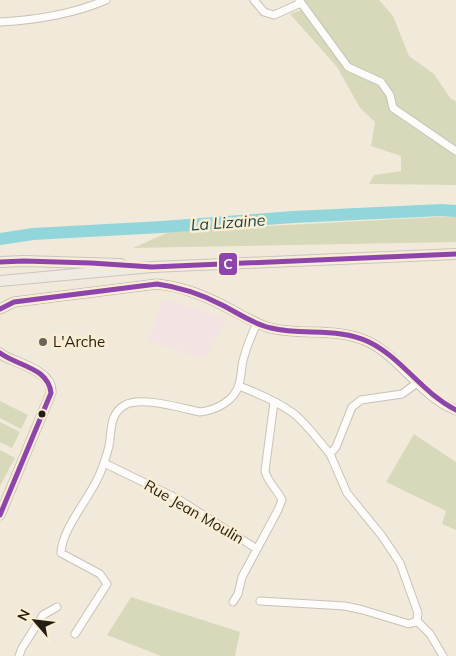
<svg xmlns="http://www.w3.org/2000/svg" width="456" height="656" viewBox="0 0 456 656" font-family="Mulish,sans-serif">
	<style>
		.education { fill: #f3e3e3 }
		.green { fill: #d8d9ba }
		.lines { fill: none; stroke-linecap: round; stroke-linejoin: round }
		.river { stroke: #92d6dc; stroke-width: 12 }
		.minor-casing { stroke: #c8c2b7; stroke-width: 9 }
		.tertiary-casing { stroke: #c8c2b7; stroke-width: 11 }
		.primary-casing { stroke: #cac6bf; stroke-width: 12 }
		.minor { stroke: #fdfcfa; stroke-width: 7 }
		.tertiary { stroke: #fdfcfa; stroke-width: 9 }
		.primary { stroke: #f0ebe2; stroke-width: 10 }
		.bus-1-casing { stroke: #faedd2; stroke-width: 9 }
		.bus-1 { stroke: #8e44ad; stroke-width: 5 }
		.poi-dot { fill: #6a655a; stroke: #faedd2; stroke-width: 2 }
		.bus-dot { fill: #221e14; stroke: #faedd2; stroke-width: 2 }
		.labels { text-anchor: middle; stroke-width: 5; stroke-linejoin: round; paint-order: stroke }
		.poi-label { font-size: 15px; fill: #221e14; stroke: #faedd2; text-anchor: start }
		.street-label { font-size: 15px; fill: #221e14; stroke: #faedd2 }
		.water-label { font-size: 16px; font-style: italic; fill: #19464e; stroke: #faedd2 }
		.line-badge { stroke: #faedd2; stroke-width: 2 }
		.badge-label { font-size: 14px; text-anchor: middle; font-weight: bold; fill: #fff }
	</style>
	<rect width="100%" height="100%" fill="#f1eadb"/>
	<path class="education" d="M 170,300 L 226,319 L 204,359 L 148,340 L 162,302 Z"/>
	<path class="green" d="M 302,0 L 379,0 L 393,16 L 409,56 L 434,74 L 451,99 L 456,101 L 456,185 L 369,184 L 374,175 L 401,171 L 401,156 L 371,146 L 375,122 L 360,108 L 337,67 L 290,14 L 307,8 Z
		M 456,216 L 456,242 L 133,248 L 171,231 Z
		M 0,401 L 28,415 L 21,429 L 0,418 Z
		M 0,422 L 20,432 L 12,448 L 0,442 Z
		M 414,434 L 456,462 L 456,530 L 442,524 L 446,511 L 386,482 Z
		M 0,450 L 15,458 L 0,486 Z
		M 131,597 L 240,632 L 235,656 L 161,656 L 107,635 Z"/>
	<g class="lines">
		<path class="river" d="M 0,239 L 33,234 L 162,227 L 293,217 L 442,210 L 456,211"/>
		<defs>
			<path id="minor" d="M 254,0 L 264,12 L 274,15 L 301,3
				M 299,0 L 348,67 L 381,82 L 390,95 L 393,108 L 456,151
				M 0,22 C 36,20 73,14 106,0
				M 417,383 L 402,394 L 361,400 L 352,407 L 336,447 L 330,454 L 347,493 L 382,536 L 400,563 L 418,613 L 417,621 L 430,634 L 443,656
				M 239,386 C 257,393 277,401 293,413 C 307,424 318,440 330,454
				M 104,463 L 178,499 L 257,549
				M 260,601 L 345,606 L 363,610 L 409,624 L 417,621
				M 233,602 L 238,594 L 242,577 L 278,510 L 282,500 C 277,489 268,483 265,471 L 274,402
				M 75,634 L 107,584 L 100,574 L 61,553 C 62,527 92,496 101,471 C 104,463 107,454 109,446 C 112,430 109,414 125,405 C 141,396 181,408 200,412 C 216,410 235,401 239,384 C 242,375 241,365 244,357 C 247,345 252,334 257,323
				M 19,656 L 22,648 L 43,615 L 57,607"/>
			<path id="tertiary" d="M 0,309 L 14,302 L 157,284 C 185,287 208,297 232,310 C 245,317 256,324 270,328 C 302,336 339,327 369,342 C 402,359 421,396 456,410
				M 0,353 L 4,356 C 20,364 53,372 51,393 L 0,515"/>
			<path id="primary" d="M 0,262 L 24,261 L 121,264
				M 0,281 L 152,267 L 456,254"/>
		</defs>
		<use href="#minor" class="minor-casing"/>
		<use href="#tertiary" class="tertiary-casing"/>
		<use href="#primary" class="primary-casing"/>
		<use href="#minor" class="minor"/>
		<use href="#tertiary" class="tertiary"/>
		<use href="#primary" class="primary"/>
		<defs>
			<path id="bus-1" d="M 0,262 L 24,261 L 91,263 L 152,267 L 456,254
				M 0,309 L 14,302 L 157,284 C 180,287 201,294 222,305 C 238,313 253,324 271,328 C 303,336 338,327 369,342 C 402,358 421,392 456,410
				M 0,353 C 17,366 48,367 51,393 L 0,515"/>
		</defs>
		<use href="#bus-1" class="bus-1-casing"/>
		<use href="#bus-1" class="bus-1"/>
	</g>
	<circle class="poi-dot" cx="43" cy="342" r="5"/>
	<circle class="bus-dot" cx="42" cy="414" r="4.5"/>
	<g class="labels">
		<g class="poi-label">
			<text x="53" y="347">L'Arche</text>
		</g>
		<g class="street-label">
			<text transform="translate(194 512) rotate(30)" y="5">Rue Jean Moulin</text>
		</g>
		<g class="water-label">
			<text transform="translate(228 222) rotate(-4)" y="6">La Lizaine</text>
		</g>
	</g>
	<rect class="line-badge" x="218" y="252" width="20" height="24" rx="5" fill="#8e44ad"/>
	<g class="badge-label">
		<text x="228" y="269">C</text>
	</g>
	<g transform="translate(35 621) rotate(298)" stroke="#faedd2" stroke-width="4" paint-order="stroke">
	<path d="M0-4L9 19L0 12L-9 19Z" fill="#221e14"/>
	<text y="-8" font-size="14" font-weight="bold" text-anchor="middle" fill="#221e14">N</text>
	</g>
</svg>
